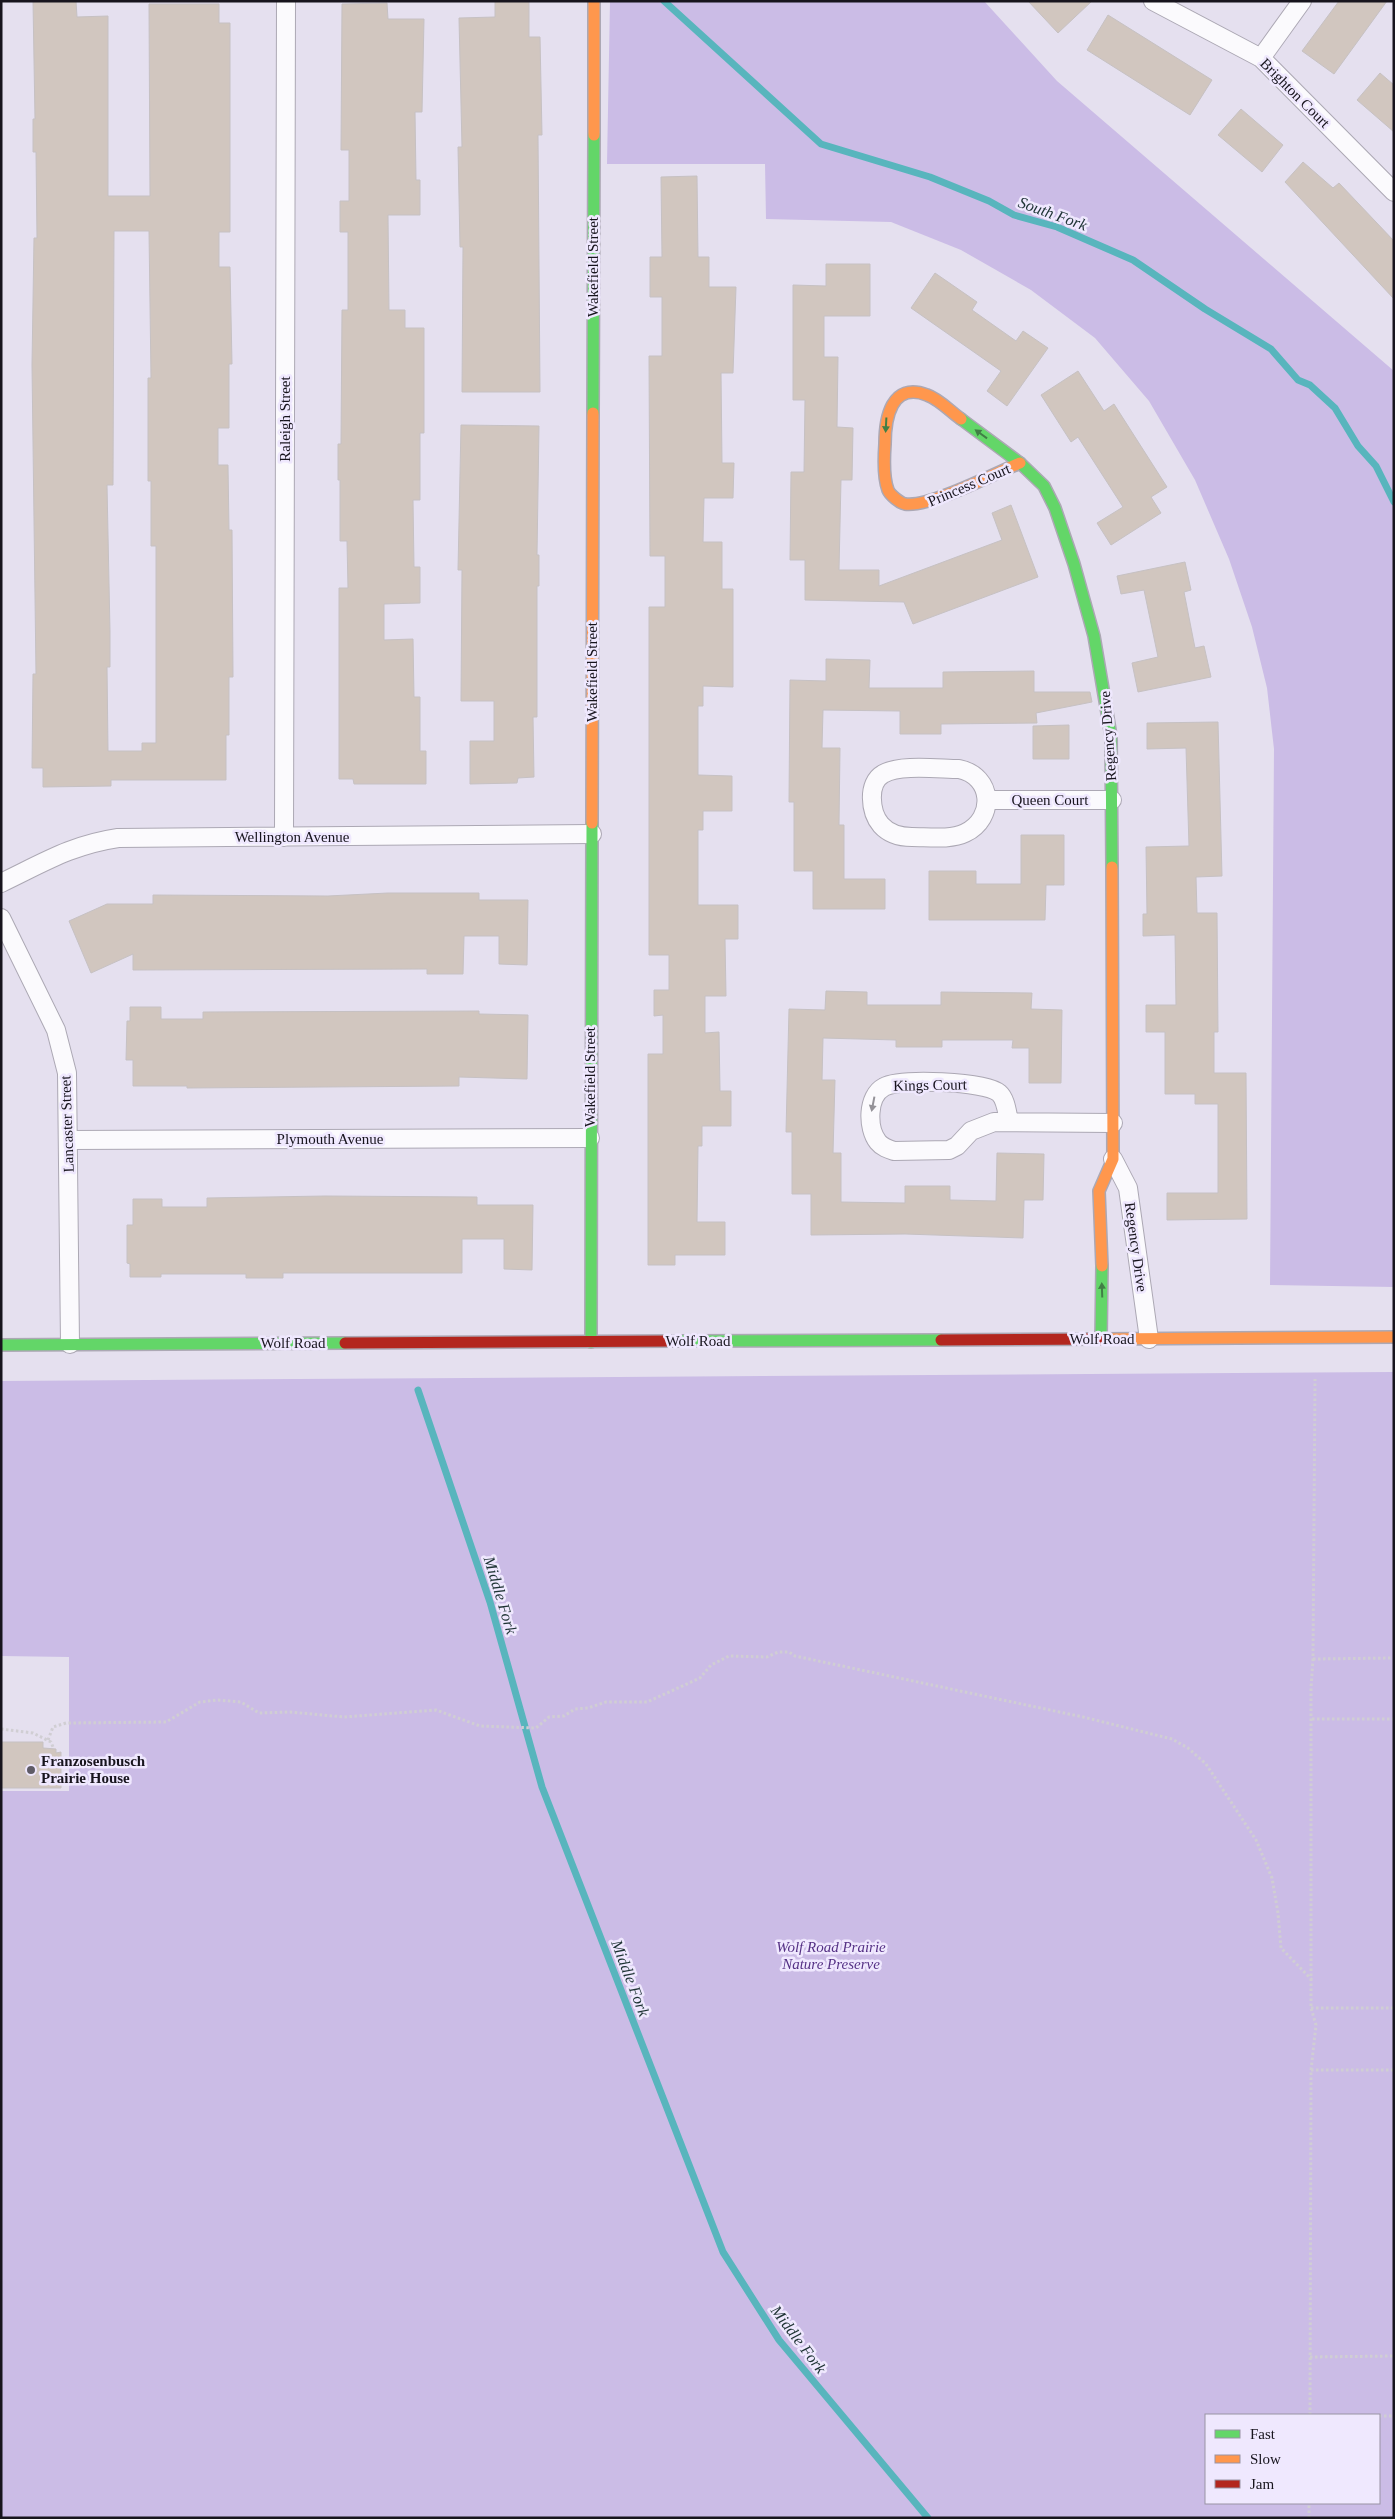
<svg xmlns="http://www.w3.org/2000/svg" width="1395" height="2519" viewBox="0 0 1395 2519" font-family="Georgia,serif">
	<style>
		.green { fill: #cbbce6; fill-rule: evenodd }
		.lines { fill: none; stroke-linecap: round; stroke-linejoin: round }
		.stream { stroke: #58b5bd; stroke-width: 7 }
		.building { fill: #d1c6bf; stroke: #c6c1c3; fill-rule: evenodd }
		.street-casing { stroke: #aca8b4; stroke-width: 20 }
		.fast-casing { stroke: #aca8b4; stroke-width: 14 }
		.slow-casing { stroke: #aca8b4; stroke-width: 14 }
		.jam-casing { stroke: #aca8b4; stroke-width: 14 }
		.path { stroke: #d0ced3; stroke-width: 3; stroke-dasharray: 2.5 2.5; stroke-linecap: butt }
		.street { stroke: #fbfafd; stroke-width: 18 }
		.fast { stroke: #63d668; stroke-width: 11 }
		.slow { stroke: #ff974d; stroke-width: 11 }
		.jam { stroke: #b3261e; stroke-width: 11 }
		.oneway { fill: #417f46 }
		.oneway2 { fill: #949298 }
		.poi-dot { fill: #5f5b66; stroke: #efe8fe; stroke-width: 2 }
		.labels { text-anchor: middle; stroke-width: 5; stroke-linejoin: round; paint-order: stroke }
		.street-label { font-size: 15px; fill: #17141d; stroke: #efe8fe }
		.poi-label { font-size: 15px; font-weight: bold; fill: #17141d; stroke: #efe8fe; text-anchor: start }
		.park-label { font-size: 15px; font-style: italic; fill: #553185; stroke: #efe8fe }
		.water-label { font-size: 16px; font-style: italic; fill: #1d3233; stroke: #efe8fe }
	</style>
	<rect width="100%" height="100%" fill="#e5e0ef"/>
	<path class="green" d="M 610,1 L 984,1 L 1057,81 L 1394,371 L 1394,1287 L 1270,1285 L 1274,749 L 1267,688 L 1252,627 L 1229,559 L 1195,480 L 1149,401 L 1095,338 L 1031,290 L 961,250 L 891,222 L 766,219 L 765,164 L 607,164 Z
		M 1394,1372 L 1394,2518 L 1,2518 L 1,1791 L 69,1791 L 69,1657 L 1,1656 L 1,1381 ZM 1206,2415 L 1379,2415 L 1379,2503 L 1206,2503 Z"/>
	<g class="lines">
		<path class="stream" d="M 664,1 L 821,144 L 930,177 L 989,201 L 1014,215 L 1057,227 L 1133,260 L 1205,309 L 1271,349 L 1298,380 L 1310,385 L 1335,408 L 1358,446 L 1376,466 L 1394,502
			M 418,1390 L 490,1602 L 542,1787 L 723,2252 L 779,2340 L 928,2518"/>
	</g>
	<path class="building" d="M 33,1 L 76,1 L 77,17 L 108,16 L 108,196 L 150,196 L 149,4 L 219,4 L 219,23 L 230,23 L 230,232 L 219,232 L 219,267 L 230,267 L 232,364 L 229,364 L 229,428 L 218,428 L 218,465 L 228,465 L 229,530 L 232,530 L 233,677 L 229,677 L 229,735 L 226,735 L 226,780 L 111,780 L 111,786 L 43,787 L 43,768 L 32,768 L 33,674 L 36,674 L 32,365 L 34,238 L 37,238 L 36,152 L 33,152 L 33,119 L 35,119 ZM 114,231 L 149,231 L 151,378 L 148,378 L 148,481 L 151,481 L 151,546 L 156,546 L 156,743 L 142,743 L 142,751 L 108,751 L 107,667 L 110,667 L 110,632 L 107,485 L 113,485 Z
		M 495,1 L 529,1 L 529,37 L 540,37 L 542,135 L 538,135 L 540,392 L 462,392 L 463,247 L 460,247 L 458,147 L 462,147 L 459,18 L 495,17 Z
		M 1028,1 L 1092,1 L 1058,33 Z
		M 1339,1 L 1387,1 L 1334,74 L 1302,51 Z
		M 387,3 L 388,19 L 424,19 L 422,112 L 415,112 L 416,180 L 420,180 L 420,215 L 388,215 L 389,310 L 405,310 L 405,328 L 424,328 L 424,433 L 420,433 L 420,500 L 413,500 L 414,567 L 420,567 L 420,603 L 384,604 L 384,640 L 413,639 L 414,697 L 420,697 L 420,751 L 426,751 L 426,784 L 354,784 L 353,779 L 339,779 L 339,588 L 348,588 L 347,541 L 340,541 L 340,480 L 338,480 L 338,444 L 341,444 L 342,310 L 348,310 L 348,232 L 340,232 L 340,201 L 349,201 L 349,150 L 341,150 L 342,4 Z
		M 1108,15 L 1212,80 L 1190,115 L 1087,50 Z
		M 1380,73 L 1394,85 L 1394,132 L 1357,100 Z
		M 1241,109 L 1283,145 L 1262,172 L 1218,135 Z
		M 1303,162 L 1333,188 L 1339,183 L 1394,241 L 1394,299 L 1285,182 Z
		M 697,176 L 698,257 L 709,257 L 709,287 L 736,287 L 733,373 L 721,373 L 722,463 L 734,463 L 733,498 L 704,498 L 703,542 L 722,542 L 722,589 L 733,589 L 733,687 L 703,686 L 703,706 L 698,706 L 698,775 L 732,776 L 732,811 L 703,811 L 703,830 L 698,830 L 698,905 L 738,905 L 738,939 L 725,939 L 726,996 L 705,996 L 705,1033 L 719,1032 L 720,1091 L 731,1091 L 731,1126 L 702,1126 L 702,1146 L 698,1146 L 697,1222 L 725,1222 L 725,1255 L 675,1255 L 675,1265 L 648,1265 L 648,1054 L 663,1054 L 663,1015 L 654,1016 L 654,990 L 669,990 L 669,955 L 649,955 L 649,607 L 665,607 L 665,556 L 650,556 L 649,356 L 662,356 L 662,297 L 650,297 L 650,257 L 662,257 L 661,177 Z
		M 826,264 L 870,264 L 870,316 L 824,316 L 824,357 L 838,357 L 837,427 L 853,428 L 852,480 L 841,480 L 839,570 L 879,570 L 879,586 L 1002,540 L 992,513 L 1011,505 L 1038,577 L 913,624 L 904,602 L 805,600 L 805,560 L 790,560 L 791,472 L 804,472 L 805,400 L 793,400 L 793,285 L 826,286 Z
		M 935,273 L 977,302 L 972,310 L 1016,341 L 1023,331 L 1048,348 L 1007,406 L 987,391 L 1001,371 L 911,308 Z
		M 1078,371 L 1104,411 L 1114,404 L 1167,487 L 1151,497 L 1161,513 L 1111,545 L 1097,523 L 1123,507 L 1078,437 L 1071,442 L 1041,395 Z
		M 461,425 L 539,426 L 537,555 L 539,555 L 539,586 L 537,586 L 537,717 L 533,717 L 534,777 L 518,778 L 517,783 L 470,784 L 470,741 L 494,741 L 494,701 L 461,701 L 462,570 L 458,570 Z
		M 1185,562 L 1191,590 L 1184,592 L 1195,648 L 1204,646 L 1211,677 L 1138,692 L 1132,663 L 1158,657 L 1144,590 L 1121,594 L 1117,576 Z
		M 826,659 L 870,660 L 869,688 L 943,688 L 943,672 L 1034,671 L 1034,692 L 1090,692 L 1092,702 L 1036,713 L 1037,723 L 941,724 L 941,734 L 900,734 L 900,711 L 823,710 L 822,748 L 840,748 L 839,825 L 844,825 L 844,879 L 885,879 L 885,909 L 813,909 L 813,871 L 794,871 L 794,802 L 789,802 L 790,680 L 826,681 Z
		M 1218,722 L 1222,876 L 1196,877 L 1197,913 L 1217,913 L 1218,1032 L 1214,1032 L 1214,1073 L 1246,1073 L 1247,1219 L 1167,1220 L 1167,1193 L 1218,1193 L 1218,1104 L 1195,1104 L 1195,1094 L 1165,1094 L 1165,1032 L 1146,1032 L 1146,1005 L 1176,1005 L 1175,935 L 1143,936 L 1143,914 L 1147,914 L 1146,847 L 1189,846 L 1186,748 L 1147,749 L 1147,723 Z
		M 1069,725 L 1069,759 L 1033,759 L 1033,726 Z
		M 1021,835 L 1064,835 L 1064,885 L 1046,885 L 1045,920 L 929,920 L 929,871 L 976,871 L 976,884 L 1021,884 Z
		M 388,893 L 479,893 L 479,900 L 528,900 L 527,965 L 499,964 L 499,936 L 464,936 L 463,974 L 427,974 L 427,969 L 133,970 L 133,954 L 91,973 L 69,921 L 107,904 L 153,904 L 153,895 L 328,896 Z
		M 826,991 L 867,992 L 867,1005 L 941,1005 L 941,992 L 1032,993 L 1031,1009 L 1062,1010 L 1061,1083 L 1029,1083 L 1029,1048 L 1012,1048 L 1013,1040 L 942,1040 L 942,1047 L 896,1047 L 896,1040 L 823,1038 L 822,1080 L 835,1080 L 833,1153 L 841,1153 L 841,1202 L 905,1203 L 905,1186 L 950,1186 L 950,1200 L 996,1201 L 997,1153 L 1044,1154 L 1043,1200 L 1024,1200 L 1023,1238 L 905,1234 L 811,1235 L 811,1194 L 792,1194 L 792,1132 L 786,1132 L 789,1009 L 825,1010 Z
		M 130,1007 L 161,1007 L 161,1019 L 203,1019 L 203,1012 L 479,1011 L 479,1014 L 528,1015 L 527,1079 L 459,1077 L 459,1086 L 187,1088 L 187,1086 L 133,1086 L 133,1060 L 126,1060 L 127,1021 L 130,1021 Z
		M 325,1196 L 477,1197 L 477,1205 L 533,1205 L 532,1270 L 504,1269 L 504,1239 L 462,1239 L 462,1273 L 283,1273 L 283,1278 L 246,1278 L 246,1274 L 161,1274 L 161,1277 L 130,1277 L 130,1264 L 127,1263 L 127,1225 L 133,1225 L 133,1199 L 162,1199 L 162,1207 L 207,1207 L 207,1198 Z
		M 1,1742 L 43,1742 L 43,1748 L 56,1749 L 56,1753 L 61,1752 L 61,1788 L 1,1788 Z"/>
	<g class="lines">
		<defs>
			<path id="street" d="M 1153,1 L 1261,58 L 1394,192
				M 1261,58 L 1302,1
				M 959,769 C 993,776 996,818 965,833 C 951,840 928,837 912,837 C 901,837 889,834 881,825 C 870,812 867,783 883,774 C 899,764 940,769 959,769 Z
				M 988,800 L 1112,800
				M 284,837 L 286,1
				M 1,883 C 43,863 71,845 118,838 L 592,834
				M 1,918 L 56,1030 L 67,1073 L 70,1344
				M 1009,1121 C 1007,1113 1006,1099 999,1093 C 985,1081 899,1078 884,1087 C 867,1096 867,1128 878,1142 C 882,1147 888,1149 894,1151 L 949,1150 L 957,1146 L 971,1131 L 994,1122 L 1113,1123
				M 69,1140 L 590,1138
				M 1113,1159 L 1128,1188 L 1149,1339"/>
			<path id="fast" d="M 593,413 L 594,135
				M 961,419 L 1020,463 L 1044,486 L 1055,508 L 1074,564 L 1094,636 L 1111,736 L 1112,867
				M 1101,1339 L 1102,1266
				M 675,1341 L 941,1340
				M 591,1342 L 592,823
				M 1,1345 L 345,1343"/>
			<path id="slow" d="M 594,135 L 594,1
				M 961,419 C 951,412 939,399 927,395 C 891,381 885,419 885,444 C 884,458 883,477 888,490 C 890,495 900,503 905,504 C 928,508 996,473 1020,463
				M 592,823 L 593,413
				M 1102,1266 L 1099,1191 L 1113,1159 L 1112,867
				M 1101,1339 L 1394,1337"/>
			<path id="jam" d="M 941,1340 L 1101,1339
				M 345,1343 L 675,1341"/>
		</defs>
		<use href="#street" class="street-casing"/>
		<use href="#fast" class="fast-casing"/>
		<use href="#slow" class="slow-casing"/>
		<use href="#jam" class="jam-casing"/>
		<path class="path" d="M 1313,1659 L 1394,1658
			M 1312,1719 L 1394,1719
			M 1,1729 L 33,1733 L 51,1742 L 53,1747
			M 48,1740 L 53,1727 L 66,1723 L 166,1722 L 200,1702 L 218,1700 L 241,1702 L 259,1713 L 290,1712 L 344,1717 L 436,1710 L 480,1726 L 536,1728 L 549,1717 L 564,1716 L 575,1709 L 588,1708 L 606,1702 L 647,1702 L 700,1678 L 711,1665 L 729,1656 L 767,1657 L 778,1652 L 789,1652 L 795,1656 L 1083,1717 L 1172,1739 L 1188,1748 L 1206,1764 L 1256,1840 L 1272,1878 L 1278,1913 L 1281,1948 L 1312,1980
			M 1311,2008 L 1394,2008
			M 1311,2070 L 1394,2070
			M 1310,2357 L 1394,2356
			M 1310,2415 L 1311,2070 L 1316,2025 L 1311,2008 L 1311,1688 L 1313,1659 L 1315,1379
			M 1379,2416 L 1394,2416
			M 1309,2518 L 1309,2503"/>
		<use href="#street" class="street"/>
		<use href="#fast" class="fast"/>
		<use href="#slow" class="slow"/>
		<use href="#jam" class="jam"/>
	</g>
	<defs><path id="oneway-solid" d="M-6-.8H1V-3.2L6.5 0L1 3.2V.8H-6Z" transform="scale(1.25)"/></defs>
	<g class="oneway">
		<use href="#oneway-solid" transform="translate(886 425) rotate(93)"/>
		<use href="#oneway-solid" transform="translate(981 434) rotate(-144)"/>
		<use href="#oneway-solid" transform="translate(1102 1290) rotate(-92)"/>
	</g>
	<use class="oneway2" href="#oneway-solid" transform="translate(873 1104) rotate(101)"/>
	<circle class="poi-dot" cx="31" cy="1770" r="5"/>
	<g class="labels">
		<g class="street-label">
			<text transform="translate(1295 93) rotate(45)" y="5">Brighton Court</text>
			<text transform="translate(593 267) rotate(-90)" y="5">Wakefield Street</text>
			<text transform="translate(285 419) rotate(-90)" y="5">Raleigh Street</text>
			<text transform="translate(969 485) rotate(-23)" y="5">Princess Court</text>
			<text transform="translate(592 672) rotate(-90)" y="5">Wakefield Street</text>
			<text transform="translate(1108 736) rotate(-94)" y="5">Regency Drive</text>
			<text x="1050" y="805">Queen Court</text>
			<text x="292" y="842">Wellington Avenue</text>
			<text transform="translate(590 1077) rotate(-90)" y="5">Wakefield Street</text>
			<text transform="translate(930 1085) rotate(-1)" y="5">Kings Court</text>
			<text transform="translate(67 1124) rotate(-92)" y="5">Lancaster Street</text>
			<text x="330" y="1144">Plymouth Avenue</text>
			<text transform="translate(1136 1247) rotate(82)" y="5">Regency Drive</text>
			<text x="1102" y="1344">Wolf Road</text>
			<text x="698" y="1346">Wolf Road</text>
			<text x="293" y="1348">Wolf Road</text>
		</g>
		<g class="poi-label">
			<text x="41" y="1766">Franzosenbusch<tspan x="41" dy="17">Prairie House</tspan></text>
		</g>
		<g class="park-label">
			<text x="831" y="1952">Wolf Road Prairie<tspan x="831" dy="17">Nature Preserve</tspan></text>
		</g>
		<g class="water-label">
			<text transform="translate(1053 213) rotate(20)" y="6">South Fork</text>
			<text transform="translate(501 1595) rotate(73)" y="6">Middle Fork</text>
			<text transform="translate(631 1978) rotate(69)" y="6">Middle Fork</text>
			<text transform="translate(799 2339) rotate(53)" y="6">Middle Fork</text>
		</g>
	</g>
	<rect width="1395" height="2519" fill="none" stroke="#17141d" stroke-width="5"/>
	<rect x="1205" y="2414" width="175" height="90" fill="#efe8fe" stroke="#9993a4"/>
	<rect x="1215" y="2430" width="25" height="8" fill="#63d668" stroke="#9993a4"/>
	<text x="1250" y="2439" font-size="15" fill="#17141d">Fast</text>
	<rect x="1215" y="2455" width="25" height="8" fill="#ff974d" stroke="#9993a4"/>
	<text x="1250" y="2464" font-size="15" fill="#17141d">Slow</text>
	<rect x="1215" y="2480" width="25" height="8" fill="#b3261e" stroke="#9993a4"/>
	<text x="1250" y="2489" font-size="15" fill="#17141d">Jam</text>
</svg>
